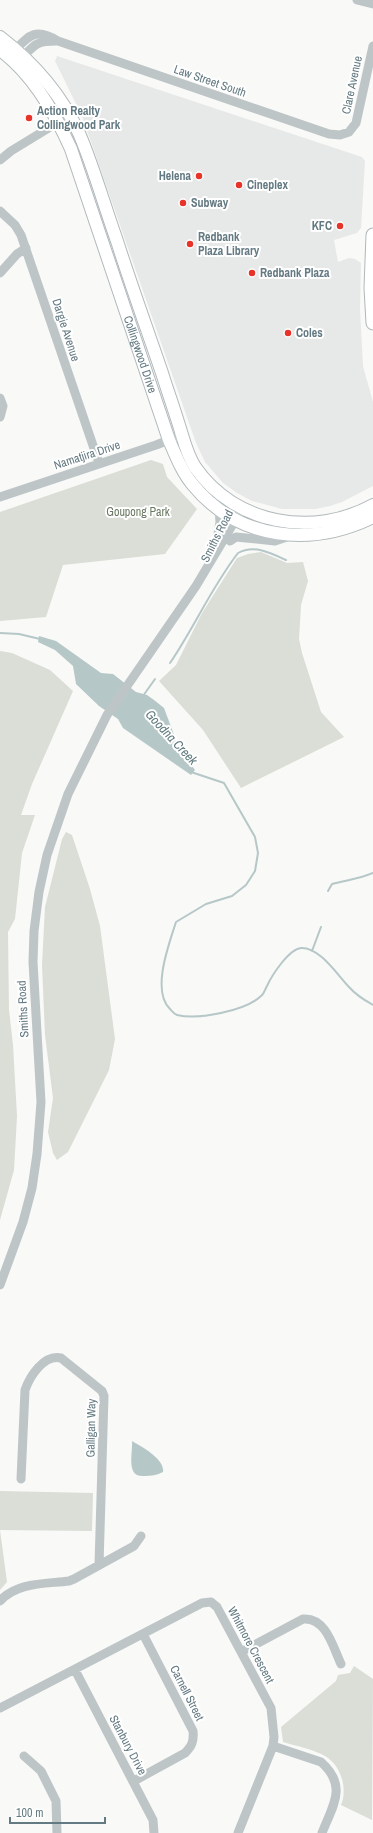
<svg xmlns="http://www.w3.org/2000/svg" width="373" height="1833" viewBox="0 0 373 1833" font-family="'Archivo Narrow',sans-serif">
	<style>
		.built { fill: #e7e9e8 }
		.green { fill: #daded6 }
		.water { fill: #b6c7c8 }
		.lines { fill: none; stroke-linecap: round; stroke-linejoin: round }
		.stream { stroke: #b6c7c8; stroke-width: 2 }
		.major-casing { stroke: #b1b9bc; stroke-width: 14 }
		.highway-casing { stroke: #b1b8ba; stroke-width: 15 }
		.minor { stroke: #bdc5c7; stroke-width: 9 }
		.major { stroke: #fff; stroke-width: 12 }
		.highway { stroke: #fff; stroke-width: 13 }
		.poi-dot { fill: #e73329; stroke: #fff; stroke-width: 1.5 }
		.labels { text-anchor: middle; stroke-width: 4; stroke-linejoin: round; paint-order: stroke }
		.street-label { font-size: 12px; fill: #647a82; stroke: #fff }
		.poi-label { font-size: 12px; font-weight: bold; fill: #647a82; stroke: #fff; text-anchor: start }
		.park-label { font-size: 12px; fill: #6b7a63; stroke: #fff }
		.water-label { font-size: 13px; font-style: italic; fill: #5e797c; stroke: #fff }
	</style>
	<rect width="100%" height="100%" fill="#f9f9f7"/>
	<path class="built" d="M 57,56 L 362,157 L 365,161 L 361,228 L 357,233 L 334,240 L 338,262 L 349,258 L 355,259 L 361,263 L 360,309 L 363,366 L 373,402 L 373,486 L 342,502 L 330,506 L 315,509 L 282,509 L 252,501 L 237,493 L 223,483 L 205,462 L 196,443 L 82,116 L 55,61 Z"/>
	<path class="green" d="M 151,460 L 163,464 L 167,477 L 197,509 L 165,554 L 63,565 L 46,617 L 0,621 L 0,512 Z
		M 261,552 L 287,563 L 303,562 L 308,581 L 301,605 L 299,639 L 302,653 L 321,712 L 344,737 L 241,788 L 203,730 L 159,681 L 176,665 L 202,613 L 237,558 L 248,554 Z
		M 0,651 L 12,653 L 50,670 L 73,691 L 32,784 L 21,815 L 35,815 L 22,853 L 15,919 L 8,932 L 9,1010 L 13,1045 L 17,1116 L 14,1170 L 0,1220 Z
		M 66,832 L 72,835 L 90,889 L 100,926 L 115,1039 L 109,1070 L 68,1152 L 57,1160 L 53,1153 L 48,1132 L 53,1098 L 45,1035 L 42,965 L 45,907 L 62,839 Z
		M 0,1491 L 93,1493 L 92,1531 L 0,1530 L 7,1582 L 0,1590 Z
		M 354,1666 L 373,1679 L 372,1820 L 341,1805 C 348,1789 341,1765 325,1756 C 313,1749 296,1746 283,1742 L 281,1727 L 336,1681 L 338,1675 L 350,1673 Z"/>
	<path class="water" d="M 39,636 L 56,641 L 101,673 L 113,674 L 136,692 L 147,695 L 154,700 L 164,708 L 179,748 L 195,770 L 191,775 L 123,728 L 118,719 L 99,706 L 76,684 L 73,666 L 55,650 L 38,642 Z
		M 132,1441 C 142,1447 165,1459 163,1472 C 157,1475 151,1476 145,1476 C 125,1478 133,1453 132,1441 Z"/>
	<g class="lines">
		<path class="stream" d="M 0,633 L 19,634 L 40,639
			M 170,663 C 194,628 211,588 238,553 C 254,544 271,553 286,560
			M 143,696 L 155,679
			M 191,772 L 224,783 L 255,837 L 258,853 L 255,871 L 246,885 L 232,896 L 206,904 L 176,922 C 169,944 151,991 170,1009 C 172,1011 174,1014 177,1015 C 198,1020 245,1011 261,996 C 264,994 265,989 267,986 C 272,975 289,949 301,948 C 320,947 338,976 349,987 C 356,995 364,1000 373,1005
			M 328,891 L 332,884 C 346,880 360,879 373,873
			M 312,951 L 321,927"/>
		<defs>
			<g id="major">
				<path d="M 0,37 C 34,63 61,94 79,133 C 94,168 104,205 117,241 C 131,285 147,329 162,373 C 167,389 173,406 178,422 C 183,437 186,453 195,467 C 235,525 314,538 373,505"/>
				<path id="s1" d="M 0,50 C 33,74 55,113 71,149 L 169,440 C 176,456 182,472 193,485 C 239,541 312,547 373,517"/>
			</g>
			<path id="highway" d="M 373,235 L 371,288 L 373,323"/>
		</defs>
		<use href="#major" class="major-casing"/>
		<use href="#highway" class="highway-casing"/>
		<path class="minor" d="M 357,0 L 373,4
			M 11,54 C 28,37 34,26 58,41 L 329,134 L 340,135 L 349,132 L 356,123 L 373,46
			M 19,61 C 34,46 34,41 56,41
			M 0,160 L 11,151 L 70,115
			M 0,211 L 15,225 L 21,235 L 99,463
			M 0,273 L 17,254 L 26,248
			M 0,398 L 3,406 L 0,417
			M 0,497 L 156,445 L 182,435
			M 230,541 L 236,537 L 275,541 L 290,536
			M 215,552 L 220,522 L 219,509
			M 0,1285 L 23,1222 L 32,1188 L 37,1154 L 41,1102 L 33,962 L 34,931 L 39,892 L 47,855 L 68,794 L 107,715 L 196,586 L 239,514
			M 21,1479 L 25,1390 C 30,1376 44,1354 61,1358 L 102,1391 L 104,1396 L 99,1565
			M 0,1601 C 17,1582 45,1584 69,1581 L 74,1579 L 134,1546 L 141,1536
			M 241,1652 L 303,1619 C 326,1617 333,1647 341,1664
			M 75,1670 L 153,1820 L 154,1833
			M 0,1708 L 202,1603 L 211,1602 L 217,1607 L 271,1708 L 274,1737 L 273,1746 L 238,1833
			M 273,1746 L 321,1762 C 348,1786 333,1805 322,1833
			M 24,1756 L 41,1771 L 56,1801 L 57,1833
			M 134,1781 L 185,1753 C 192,1746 194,1741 193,1731 L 143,1634"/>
		<use href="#major" class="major"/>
		<use href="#highway" class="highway"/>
	</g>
	<g class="poi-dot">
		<circle cx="29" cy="118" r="4"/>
		<circle cx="199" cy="176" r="4"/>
		<circle cx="239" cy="185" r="4"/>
		<circle cx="183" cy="203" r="4"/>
		<circle cx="340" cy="226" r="4"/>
		<circle cx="190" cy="244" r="4"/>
		<circle cx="252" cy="273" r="4"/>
		<circle cx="288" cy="333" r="4"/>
	</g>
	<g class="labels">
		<g class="street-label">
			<text transform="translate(210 81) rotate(19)" y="4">Law Street South</text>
			<text transform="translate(352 85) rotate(-78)" y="4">Clare Avenue</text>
			<text transform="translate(66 330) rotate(72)" y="4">Dargie Avenue</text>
			<text dy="4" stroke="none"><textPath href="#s1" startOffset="340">Collingwood Drive</textPath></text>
			<text transform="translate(87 455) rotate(-18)" y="4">Namatjira Drive</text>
			<text transform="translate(217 536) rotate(-63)" y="4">Smiths Road</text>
			<text transform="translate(23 1009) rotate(-93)" y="4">Smiths Road</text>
			<text transform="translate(91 1428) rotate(-89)" y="4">Galligan Way</text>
			<text transform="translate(251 1645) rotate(62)" y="4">Whitmore Crescent</text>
			<text transform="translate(187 1693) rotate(63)" y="4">Carnell Street</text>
			<text transform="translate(128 1745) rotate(62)" y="4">Stanbury Drive</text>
		</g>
		<g class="poi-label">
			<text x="37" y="115">Action Realty<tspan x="37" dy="14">Collingwood Park</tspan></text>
			<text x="191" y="180" text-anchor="end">Helena</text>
			<text x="247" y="189">Cineplex</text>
			<text x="191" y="207">Subway</text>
			<text x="332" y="230" text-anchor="end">KFC</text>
			<text x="198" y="241">Redbank<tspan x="198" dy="14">Plaza Library</tspan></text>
			<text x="260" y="277">Redbank Plaza</text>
			<text x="296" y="337">Coles</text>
		</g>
		<g class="park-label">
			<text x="138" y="516">Goupong Park</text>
		</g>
		<g class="water-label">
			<text transform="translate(172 737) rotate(47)" y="5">Goodna Creek</text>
		</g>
	</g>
	<path d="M10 1817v6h95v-6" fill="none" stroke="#647a82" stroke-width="2"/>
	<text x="16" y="1817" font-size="12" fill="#647a82" stroke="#ffffff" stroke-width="3" paint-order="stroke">100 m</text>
</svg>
